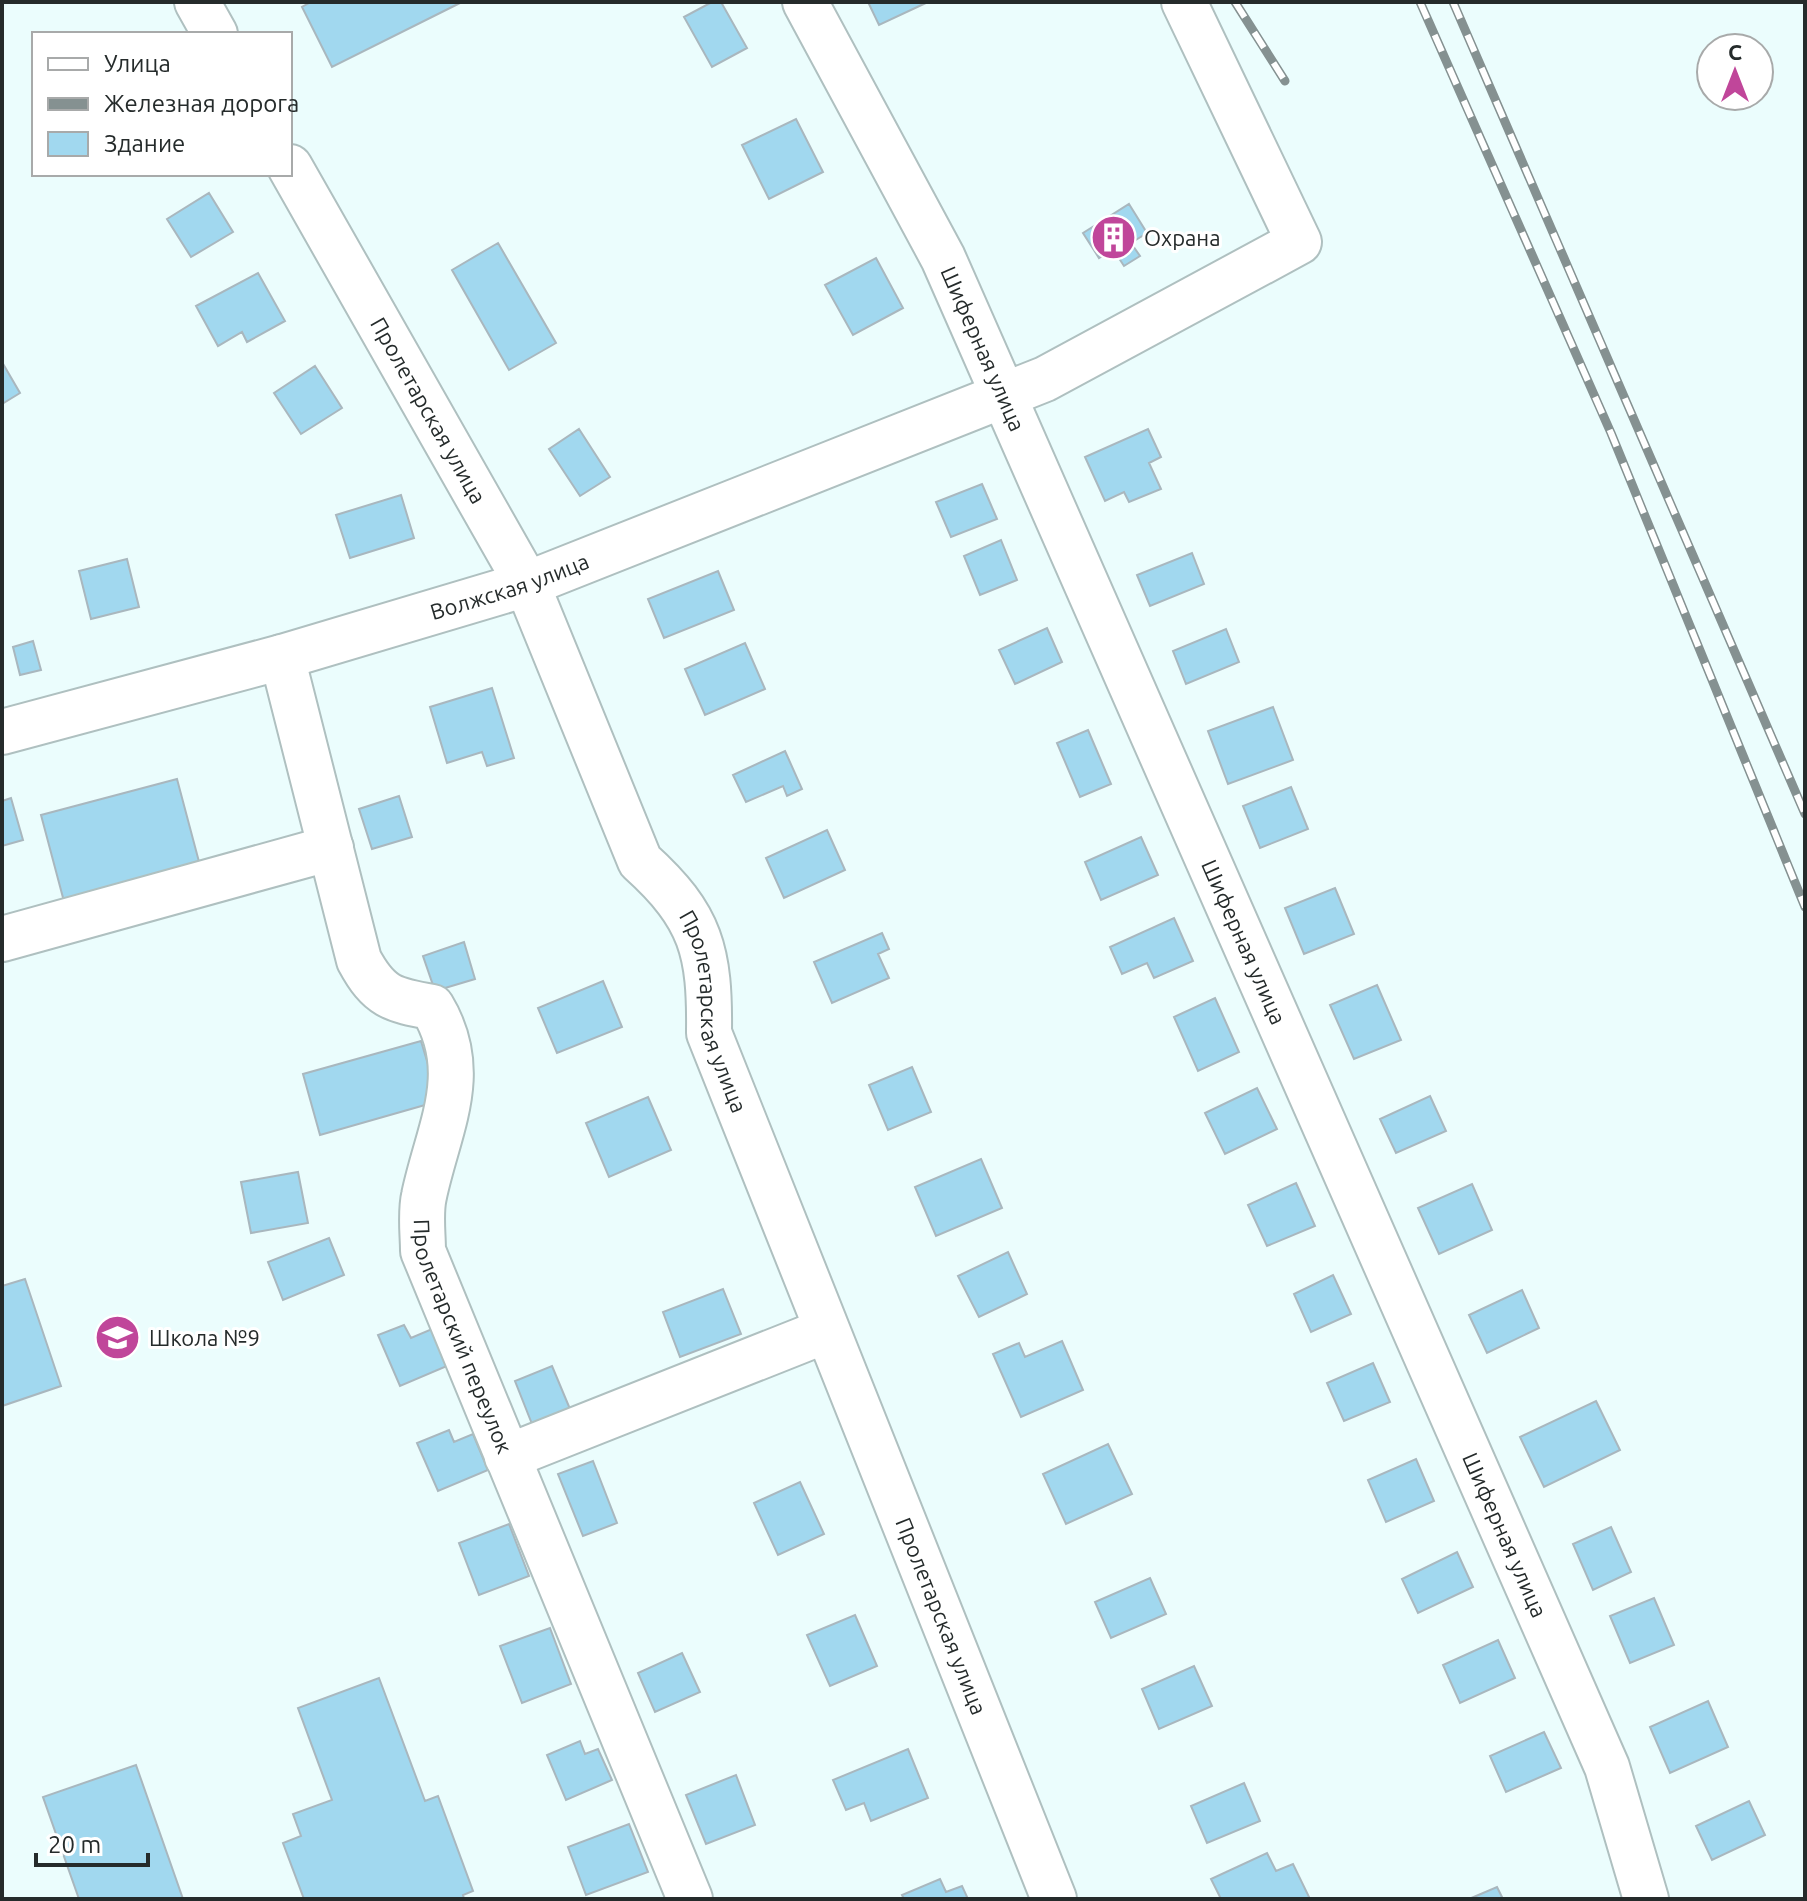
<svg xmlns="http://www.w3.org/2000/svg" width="1807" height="1901" viewBox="0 0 1807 1901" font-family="Ubuntu,sans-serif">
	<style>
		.building { fill: #a1d8ef; stroke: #a9b7be; stroke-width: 2 }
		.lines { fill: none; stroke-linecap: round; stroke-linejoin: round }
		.minor-casing { stroke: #afc0c0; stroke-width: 48 }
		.minor { stroke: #fff; stroke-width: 44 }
		.rail-casing { stroke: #859191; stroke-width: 9 }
		.rail { stroke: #fff; stroke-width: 6; stroke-dasharray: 18; stroke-linecap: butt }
		.labels { text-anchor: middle; stroke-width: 6; stroke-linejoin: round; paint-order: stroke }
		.poi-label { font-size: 22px; fill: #252b2b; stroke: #fff; text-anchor: start }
		.street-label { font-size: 22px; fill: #252b2b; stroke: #fff }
	</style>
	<rect width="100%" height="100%" fill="#ebfdfd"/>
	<path class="building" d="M 311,2 L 462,2 L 332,67 L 302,7 Z
		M 712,2 L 721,2 L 747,48 L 712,67 L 684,17 Z
		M 868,2 L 928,2 L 879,25 Z
		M 796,119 L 823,172 L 769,199 L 742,145 Z
		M 209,193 L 233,232 L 191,257 L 167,219 Z
		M 1129,204 L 1147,233 L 1131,243 L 1140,256 L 1124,266 L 1113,249 L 1099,258 L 1083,233 Z
		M 498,243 L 556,343 L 509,370 L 452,270 Z
		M 876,258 L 903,308 L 853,335 L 825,285 Z
		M 258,273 L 285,321 L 247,342 L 242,332 L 218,346 L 196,306 Z
		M 2,362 L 20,393 L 2,404 Z
		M 315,366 L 342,408 L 301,434 L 274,393 Z
		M 579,429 L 610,477 L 580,496 L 549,449 Z
		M 1148,429 L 1161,457 L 1149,463 L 1161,489 L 1129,502 L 1124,492 L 1105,501 L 1085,457 Z
		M 982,484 L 997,519 L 951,537 L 936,502 Z
		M 401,495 L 414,538 L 350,558 L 336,515 Z
		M 1001,540 L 1017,580 L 980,595 L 964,556 Z
		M 1192,553 L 1204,584 L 1150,606 L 1137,575 Z
		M 127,559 L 139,607 L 91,619 L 79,571 Z
		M 718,571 L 734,610 L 664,638 L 648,599 Z
		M 1047,628 L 1062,662 L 1015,684 L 999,650 Z
		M 1226,629 L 1239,662 L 1186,684 L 1173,651 Z
		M 33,641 L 41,670 L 20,675 L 13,647 Z
		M 745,643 L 765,689 L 705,715 L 685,669 Z
		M 492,688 L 514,758 L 487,766 L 482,752 L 447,763 L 430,707 Z
		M 1273,707 L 1293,760 L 1228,784 L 1208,731 Z
		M 1088,730 L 1111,784 L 1080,797 L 1057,743 Z
		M 785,751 L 802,789 L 787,796 L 783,786 L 746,802 L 733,775 Z
		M 177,779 L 202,873 L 66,909 L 41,815 Z
		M 1291,787 L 1308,829 L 1260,848 L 1243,806 Z
		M 399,796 L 412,837 L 372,849 L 359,809 Z
		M 11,798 L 23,840 L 2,846 L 2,801 Z
		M 827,830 L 845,870 L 784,898 L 766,858 Z
		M 1141,837 L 1158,875 L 1101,900 L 1085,862 Z
		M 1335,888 L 1354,934 L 1304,954 L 1285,908 Z
		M 1174,918 L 1193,961 L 1154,978 L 1147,963 L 1122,974 L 1110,947 Z
		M 882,933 L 889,949 L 878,954 L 889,978 L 832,1003 L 814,962 Z
		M 464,942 L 475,979 L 435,991 L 423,956 Z
		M 603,981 L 622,1027 L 557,1053 L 538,1008 Z
		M 1377,985 L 1401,1040 L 1354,1059 L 1330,1005 Z
		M 1215,998 L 1239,1052 L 1198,1071 L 1174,1017 Z
		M 421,1041 L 439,1101 L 320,1135 L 303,1074 Z
		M 912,1067 L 931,1112 L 888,1130 L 869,1085 Z
		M 1257,1088 L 1277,1129 L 1225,1154 L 1205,1113 Z
		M 1430,1096 L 1446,1131 L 1396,1153 L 1380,1119 Z
		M 648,1097 L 671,1150 L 609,1177 L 586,1123 Z
		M 981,1159 L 1002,1208 L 936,1236 L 915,1187 Z
		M 298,1172 L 308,1223 L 251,1233 L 241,1182 Z
		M 1296,1183 L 1315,1226 L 1267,1246 L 1248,1205 Z
		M 1472,1184 L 1492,1230 L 1439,1254 L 1418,1208 Z
		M 329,1238 L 344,1275 L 283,1300 L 268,1262 Z
		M 1008,1252 L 1027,1294 L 979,1317 L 958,1276 Z
		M 1333,1275 L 1351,1314 L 1311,1332 L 1294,1294 Z
		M 25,1279 L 61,1386 L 2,1406 L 2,1286 Z
		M 723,1289 L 741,1334 L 680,1357 L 663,1312 Z
		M 1522,1290 L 1539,1328 L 1487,1353 L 1469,1315 Z
		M 404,1325 L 411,1338 L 432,1329 L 447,1366 L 400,1386 L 378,1335 Z
		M 1062,1341 L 1083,1390 L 1021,1417 L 993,1354 L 1019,1343 L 1025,1357 Z
		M 1373,1363 L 1390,1402 L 1344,1421 L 1327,1383 Z
		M 552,1366 L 570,1409 L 532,1424 L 515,1381 Z
		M 1596,1401 L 1620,1450 L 1544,1487 L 1520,1437 Z
		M 449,1430 L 454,1442 L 473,1434 L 488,1470 L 438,1491 L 417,1443 Z
		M 1108,1444 L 1132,1494 L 1066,1524 L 1043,1474 Z
		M 1416,1459 L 1434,1501 L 1386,1522 L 1368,1480 Z
		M 593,1461 L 617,1523 L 583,1536 L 558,1474 Z
		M 800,1482 L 824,1534 L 778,1555 L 754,1503 Z
		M 509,1524 L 529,1576 L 479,1595 L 459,1543 Z
		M 1611,1527 L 1631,1572 L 1593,1590 L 1573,1544 Z
		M 1457,1552 L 1473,1587 L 1418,1613 L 1402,1579 Z
		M 1150,1578 L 1166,1614 L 1111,1638 L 1095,1602 Z
		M 1654,1598 L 1674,1645 L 1630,1663 L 1610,1616 Z
		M 855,1615 L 877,1666 L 830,1686 L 807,1635 Z
		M 550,1628 L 571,1684 L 522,1703 L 500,1646 Z
		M 1498,1640 L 1515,1678 L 1460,1703 L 1443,1665 Z
		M 682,1653 L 700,1692 L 655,1712 L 638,1673 Z
		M 1194,1666 L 1212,1706 L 1159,1729 L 1142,1689 Z
		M 379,1678 L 425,1801 L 438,1796 L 473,1891 L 463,1895 L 464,1899 L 304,1899 L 283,1843 L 301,1836 L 293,1814 L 332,1800 L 298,1708 Z
		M 1708,1701 L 1728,1747 L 1670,1773 L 1650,1727 Z
		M 1544,1732 L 1561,1768 L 1506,1792 L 1490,1756 Z
		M 580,1741 L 585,1754 L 598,1749 L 612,1780 L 566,1800 L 547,1755 Z
		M 908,1749 L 928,1798 L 871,1821 L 864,1803 L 846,1810 L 833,1780 Z
		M 136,1765 L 183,1899 L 79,1899 L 43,1797 Z
		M 736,1775 L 755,1825 L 706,1844 L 686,1795 Z
		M 1244,1783 L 1260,1821 L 1207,1843 L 1191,1806 Z
		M 1749,1801 L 1765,1835 L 1712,1860 L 1696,1826 Z
		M 629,1824 L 648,1872 L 586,1895 L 568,1847 Z
		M 1267,1853 L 1276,1871 L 1293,1864 L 1310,1899 L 1221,1899 L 1211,1879 Z
		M 940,1879 L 946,1892 L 962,1886 L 968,1899 L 904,1899 L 902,1895 Z
		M 1497,1887 L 1503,1899 L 1469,1899 Z"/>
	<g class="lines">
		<defs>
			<g id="minor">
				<path d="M 197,2 L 215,34"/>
				<path id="s1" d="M 805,2 L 943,258 L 1607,1767 L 1646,1899"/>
				<path id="s2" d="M 290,167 L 527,584 L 640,861 C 702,917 710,952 709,1033 L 1054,1899"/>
				<path id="s3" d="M 282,657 L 359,960 C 379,997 392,1000 432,1007 C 472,1073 438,1129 424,1196 C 420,1213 423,1234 423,1251 L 690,1899"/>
				<path id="s4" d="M 2,732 L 282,657 L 527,584 L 1045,379 L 1299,242 L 1184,2"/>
				<path d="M 2,939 L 331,848"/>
				<path d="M 507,1457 L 825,1331"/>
			</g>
		</defs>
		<use href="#minor" class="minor-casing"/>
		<use href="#minor" class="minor"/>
		<defs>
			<path id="rail" d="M 1235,2 L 1285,81
				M 1420,2 L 1611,433 L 1805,907
				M 1453,2 L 1805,814"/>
		</defs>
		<use href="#rail" class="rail-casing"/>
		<use href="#rail" class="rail"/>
	</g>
	<defs>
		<symbol id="building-disc" viewBox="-11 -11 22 22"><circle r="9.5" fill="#c0469a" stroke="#fff"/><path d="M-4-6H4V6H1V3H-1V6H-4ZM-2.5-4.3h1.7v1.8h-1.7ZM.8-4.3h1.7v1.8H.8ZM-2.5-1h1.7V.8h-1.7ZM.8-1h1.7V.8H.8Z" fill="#fff"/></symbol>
		<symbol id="school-disc" viewBox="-11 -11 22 22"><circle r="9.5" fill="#c0469a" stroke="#fff"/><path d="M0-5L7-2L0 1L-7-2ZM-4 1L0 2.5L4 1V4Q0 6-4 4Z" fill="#fff"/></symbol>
	</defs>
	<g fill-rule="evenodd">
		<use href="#building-disc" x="1088" y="212" width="51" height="51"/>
		<use href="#school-disc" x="92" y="1312" width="51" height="51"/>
	</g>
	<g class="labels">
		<g class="poi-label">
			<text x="1144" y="246">Охрана</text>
			<text x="149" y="1346">Школа №9</text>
		</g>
		<g class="street-label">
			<text dy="8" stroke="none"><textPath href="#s1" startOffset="390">Шиферная улица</textPath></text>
			<text dy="8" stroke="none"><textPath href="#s2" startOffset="280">Пролетарская улица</textPath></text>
			<text dy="8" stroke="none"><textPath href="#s4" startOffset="528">Волжская улица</textPath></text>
			<text dy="8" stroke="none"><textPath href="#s1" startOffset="1038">Шиферная улица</textPath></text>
			<text dy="8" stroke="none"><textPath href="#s2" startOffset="952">Пролетарская улица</textPath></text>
			<text dy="8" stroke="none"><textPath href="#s3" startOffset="748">Пролетарский переулок</textPath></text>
			<text dy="8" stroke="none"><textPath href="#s1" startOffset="1686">Шиферная улица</textPath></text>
			<text dy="8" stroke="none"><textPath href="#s2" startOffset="1600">Пролетарская улица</textPath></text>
		</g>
	</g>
	<rect width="1807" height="1901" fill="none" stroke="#252b2b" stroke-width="8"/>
	<rect x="32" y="32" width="260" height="144" fill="#ffffff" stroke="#a8aaaa" stroke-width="2"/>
	<rect x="48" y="58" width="40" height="12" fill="#ffffff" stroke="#a8aaaa" stroke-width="2"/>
	<text x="104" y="72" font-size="24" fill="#252b2b">Улица</text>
	<rect x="48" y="98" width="40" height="12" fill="#859191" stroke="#a8aaaa" stroke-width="2"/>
	<text x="104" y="112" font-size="24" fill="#252b2b">Железная дорога</text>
	<rect x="48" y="132" width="40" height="24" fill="#a1d8ef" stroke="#a8aaaa" stroke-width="2"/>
	<text x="104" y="152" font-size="24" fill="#252b2b">Здание</text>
	<g transform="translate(1735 72)"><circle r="38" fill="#ffffff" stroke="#a8aaaa" stroke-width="2"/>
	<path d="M0-6L14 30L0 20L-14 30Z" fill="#c0469a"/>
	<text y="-12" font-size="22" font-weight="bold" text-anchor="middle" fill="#252b2b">С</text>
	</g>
	<path d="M36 1853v12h112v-12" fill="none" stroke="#252b2b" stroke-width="4"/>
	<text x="48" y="1853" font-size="24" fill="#252b2b" stroke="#ffffff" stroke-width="6" paint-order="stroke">20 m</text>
</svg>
